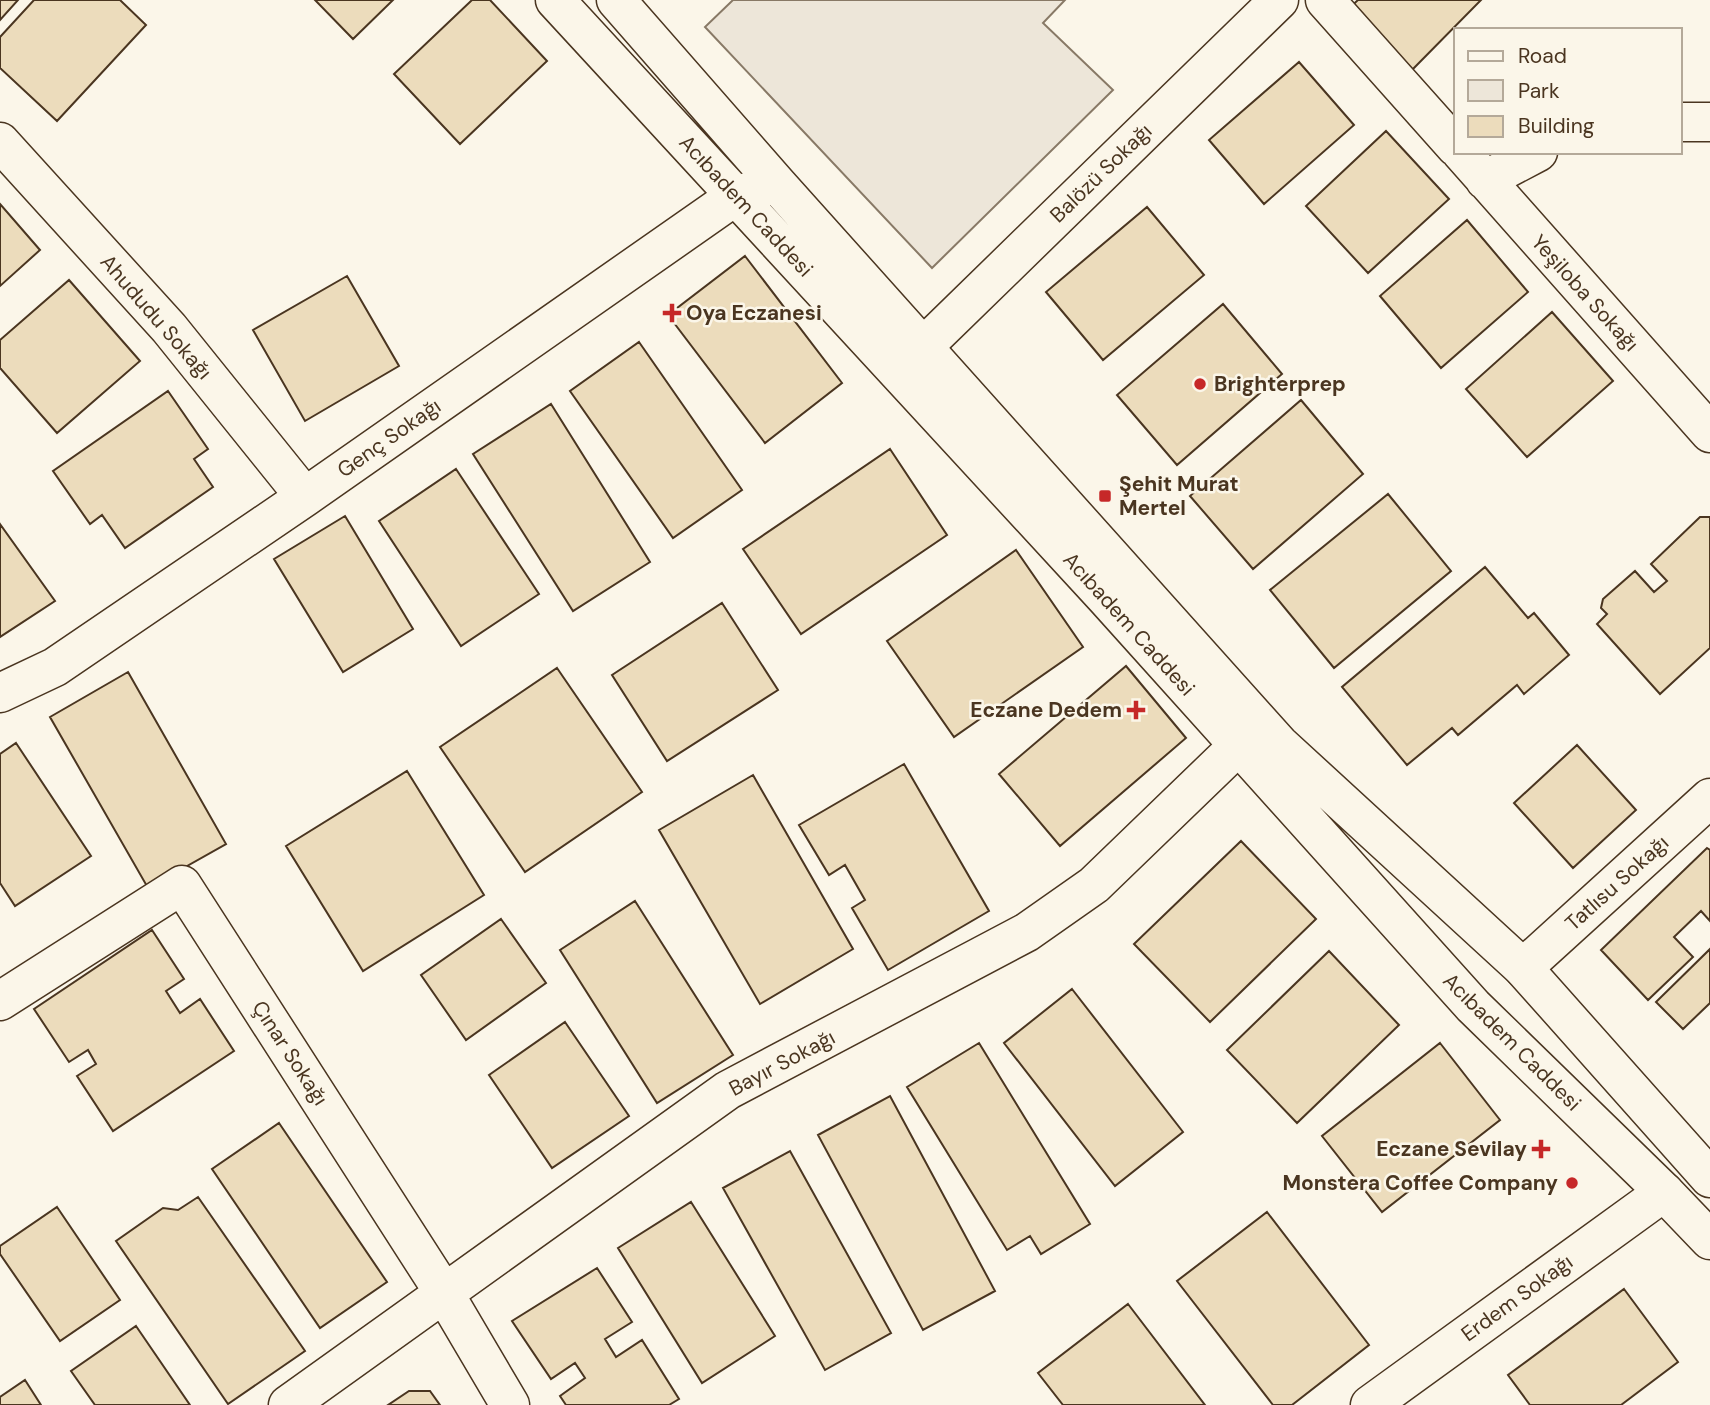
<svg xmlns="http://www.w3.org/2000/svg" width="1710" height="1405" viewBox="0 0 1710 1405" font-family="'DM Sans',sans-serif">
	<style>
		.green { fill: #ede6d9; stroke: #887966; stroke-width: 2 }
		.building { fill: #ecdcbc; stroke: #4a3520; stroke-width: 2 }
		.lines { fill: none; stroke-linecap: round; stroke-linejoin: round }
		.minor-casing { stroke: #4a3520; stroke-width: 41 }
		.major-casing { stroke: #4a3520; stroke-width: 41 }
		.minor { stroke: #fbf6e9; stroke-width: 38 }
		.major { stroke: #fbf6e9; stroke-width: 38 }
		.poi-dot { fill: #c62828; stroke: #fbf6e9; stroke-width: 2.5 }
		.labels { text-anchor: middle; stroke-width: 5; stroke-linejoin: round; paint-order: stroke }
		.street-label { font-size: 21px; fill: #4a3520; stroke: #fbf6e9 }
		.poi-label { font-size: 21px; font-weight: bold; fill: #4a3520; stroke: #fbf6e9; text-anchor: start }
	</style>
	<rect width="100%" height="100%" fill="#fbf6e9"/>
	<path class="green" d="M 733,0 L 1065,0 L 1043,23 L 1113,90 L 932,268 L 705,27 Z"/>
	<path class="building" d="M 0,0 L 18,0 L 0,20 Z
		M 34,0 L 120,0 L 146,25 L 57,121 L 0,68 L 0,37 Z
		M 315,0 L 393,0 L 353,39 Z
		M 472,0 L 490,0 L 547,61 L 460,144 L 394,74 Z
		M 1358,0 L 1481,0 L 1410,72 L 1347,10 Z
		M 1299,62 L 1354,125 L 1264,204 L 1209,140 Z
		M 1386,131 L 1449,199 L 1368,273 L 1306,206 Z
		M 0,204 L 40,250 L 0,286 Z
		M 1147,207 L 1204,275 L 1103,360 L 1046,292 Z
		M 1467,220 L 1528,292 L 1441,368 L 1380,296 Z
		M 745,256 L 842,383 L 765,443 L 668,315 Z
		M 347,276 L 399,366 L 305,421 L 253,330 Z
		M 69,280 L 140,361 L 57,433 L 0,368 L 0,340 Z
		M 1223,304 L 1282,374 L 1177,465 L 1117,395 Z
		M 1552,312 L 1613,381 L 1527,457 L 1466,389 Z
		M 639,342 L 742,490 L 673,538 L 570,391 Z
		M 168,391 L 208,449 L 194,459 L 213,487 L 125,548 L 102,515 L 90,524 L 53,471 Z
		M 1301,400 L 1363,474 L 1253,569 L 1190,496 Z
		M 551,404 L 650,562 L 573,611 L 473,454 Z
		M 890,449 L 947,535 L 801,634 L 743,549 Z
		M 456,469 L 539,594 L 461,646 L 379,521 Z
		M 1388,494 L 1451,571 L 1334,668 L 1270,590 Z
		M 345,516 L 413,629 L 343,672 L 274,559 Z
		M 1700,517 L 1710,517 L 1710,648 L 1660,694 L 1597,624 L 1607,614 L 1601,608 L 1603,599 L 1635,571 L 1654,592 L 1667,581 L 1651,564 Z
		M 0,524 L 55,601 L 0,637 Z
		M 1016,550 L 1083,647 L 954,737 L 887,641 Z
		M 1485,567 L 1528,618 L 1534,613 L 1569,655 L 1524,694 L 1517,685 L 1458,735 L 1452,728 L 1407,765 L 1342,687 Z
		M 722,603 L 778,690 L 667,761 L 612,675 Z
		M 1126,666 L 1186,738 L 1060,846 L 999,774 Z
		M 557,668 L 642,792 L 525,872 L 440,747 Z
		M 128,672 L 226,844 L 148,888 L 50,717 Z
		M 16,743 L 91,856 L 15,906 L 0,883 L 0,754 Z
		M 1577,745 L 1636,810 L 1573,868 L 1514,803 Z
		M 904,764 L 989,911 L 888,970 L 852,908 L 865,900 L 845,865 L 829,875 L 799,825 Z
		M 407,771 L 484,895 L 363,971 L 286,846 Z
		M 753,775 L 853,949 L 760,1004 L 659,830 Z
		M 1241,841 L 1316,919 L 1210,1022 L 1134,944 Z
		M 1707,848 L 1710,850 L 1710,921 L 1701,911 L 1674,937 L 1693,957 L 1648,1000 L 1601,950 Z
		M 635,901 L 733,1055 L 657,1103 L 560,950 Z
		M 501,919 L 546,983 L 466,1040 L 421,975 Z
		M 152,930 L 184,979 L 166,991 L 180,1013 L 200,999 L 234,1051 L 113,1131 L 77,1076 L 96,1064 L 88,1050 L 69,1062 L 34,1009 Z
		M 1710,949 L 1710,1003 L 1683,1029 L 1656,1002 Z
		M 1329,951 L 1399,1025 L 1297,1123 L 1227,1050 Z
		M 1072,989 L 1183,1132 L 1115,1186 L 1004,1043 Z
		M 565,1022 L 629,1116 L 552,1168 L 489,1075 Z
		M 979,1043 L 1090,1224 L 1041,1254 L 1030,1236 L 1007,1250 L 907,1087 Z
		M 1440,1043 L 1500,1120 L 1382,1212 L 1322,1136 Z
		M 890,1096 L 995,1291 L 923,1330 L 818,1135 Z
		M 279,1123 L 387,1282 L 320,1328 L 212,1169 Z
		M 790,1151 L 891,1333 L 825,1370 L 723,1188 Z
		M 198,1197 L 305,1351 L 228,1404 L 116,1241 L 163,1208 L 178,1210 Z
		M 691,1202 L 775,1336 L 702,1383 L 618,1248 Z
		M 57,1207 L 120,1300 L 60,1341 L 0,1254 L 0,1246 Z
		M 1267,1212 L 1369,1345 L 1292,1405 L 1273,1405 L 1177,1281 Z
		M 597,1268 L 632,1322 L 605,1339 L 616,1357 L 642,1340 L 679,1399 L 669,1405 L 566,1405 L 560,1396 L 585,1378 L 575,1363 L 551,1379 L 512,1321 Z
		M 1624,1289 L 1678,1362 L 1621,1405 L 1530,1405 L 1508,1375 Z
		M 1128,1304 L 1205,1405 L 1063,1405 L 1038,1373 Z
		M 136,1326 L 190,1405 L 95,1405 L 71,1371 Z
		M 25,1380 L 41,1405 L 0,1405 L 0,1397 Z
		M 409,1391 L 430,1391 L 440,1405 L 388,1405 Z"/>
	<g class="lines">
		<defs>
			<path id="minor" d="M 1325,0 L 1456,147
				M 1680,122 L 1710,122
				M 0,142 L 169,328 L 305,497
				M 1461,152 L 1710,433
				M 1485,180 L 1538,152
				M 923,347 L 1279,0
				M 0,693 L 55,667 L 305,497 L 737,195 L 768,186
				M 1523,968 L 1710,798
				M 0,1001 L 182,885 L 444,1293 L 510,1405
				M 288,1405 L 728,1090 L 1027,932 L 1094,885 L 1238,746 L 1270,744
				M 1370,1405 L 1664,1192"/>
			<path id="major" d="M 555,0 L 1106,598 L 1473,1006 L 1664,1192 L 1710,1240
				M 616,0 L 777,184 L 1279,744 L 1523,968 L 1710,1178"/>
		</defs>
		<use href="#minor" class="minor-casing"/>
		<use href="#major" class="major-casing"/>
		<use href="#minor" class="minor"/>
		<use href="#major" class="major"/>
	</g>
	<g class="poi-dot">
		<path d="M668.5 302.5h7v7h7v7h-7v7h-7v-7h-7v-7h7z"/>
		<circle cx="1200" cy="384" r="7"/>
		<rect x="1098" y="489" width="14" height="14" rx="3.5"/>
		<path d="M1132.5 699.5h7v7h7v7h-7v7h-7v-7h-7v-7h7z"/>
		<path d="M1537.5 1138.5h7v7h7v7h-7v7h-7v-7h-7v-7h7z"/>
		<circle cx="1572" cy="1183" r="7"/>
	</g>
	<g class="labels">
		<g class="street-label">
			<text transform="translate(1101 173) rotate(-44)" y="7">Balözü Sokağı</text>
			<text transform="translate(746 206) rotate(47)" y="7">Acıbadem Caddesi</text>
			<text transform="translate(1585 293) rotate(48)" y="7">Yeşiloba Sokağı</text>
			<text transform="translate(156 317) rotate(49)" y="7">Ahududu Sokağı</text>
			<text transform="translate(389 438) rotate(-35)" y="7">Genç Sokağı</text>
			<text transform="translate(1129 624) rotate(48)" y="7">Acıbadem Caddesi</text>
			<text transform="translate(1617 883) rotate(-42)" y="7">Tatlısu Sokağı</text>
			<text transform="translate(1512 1042) rotate(45)" y="7">Acıbadem Caddesi</text>
			<text transform="translate(290 1053) rotate(57)" y="7">Çınar Sokağı</text>
			<text transform="translate(782 1063) rotate(-28)" y="7">Bayır Sokağı</text>
			<text transform="translate(1517 1298) rotate(-36)" y="7">Erdem Sokağı</text>
		</g>
		<g class="poi-label">
			<text x="686" y="320">Oya Eczanesi</text>
			<text x="1214" y="391">Brighterprep</text>
			<text x="1119" y="491">Şehit Murat<tspan x="1119" dy="24">Mertel</tspan></text>
			<text x="1122" y="717" text-anchor="end">Eczane Dedem</text>
			<text x="1527" y="1156" text-anchor="end">Eczane Sevilay</text>
			<text x="1558" y="1190" text-anchor="end">Monstera Coffee Company</text>
		</g>
	</g>
	<rect x="1454" y="28" width="228" height="126" fill="#fbf6e9" stroke="#b4a999" stroke-width="2"/>
	<rect x="1468" y="51" width="35" height="10" fill="#fbf6e9" stroke="#b4a999" stroke-width="2"/>
	<text x="1518" y="63" font-size="21" fill="#4a3520">Road</text>
	<rect x="1468" y="80" width="35" height="21" fill="#ede6d9" stroke="#b4a999" stroke-width="2"/>
	<text x="1518" y="98" font-size="21" fill="#4a3520">Park</text>
	<rect x="1468" y="116" width="35" height="21" fill="#ecdcbc" stroke="#b4a999" stroke-width="2"/>
	<text x="1518" y="133" font-size="21" fill="#4a3520">Building</text>
</svg>
